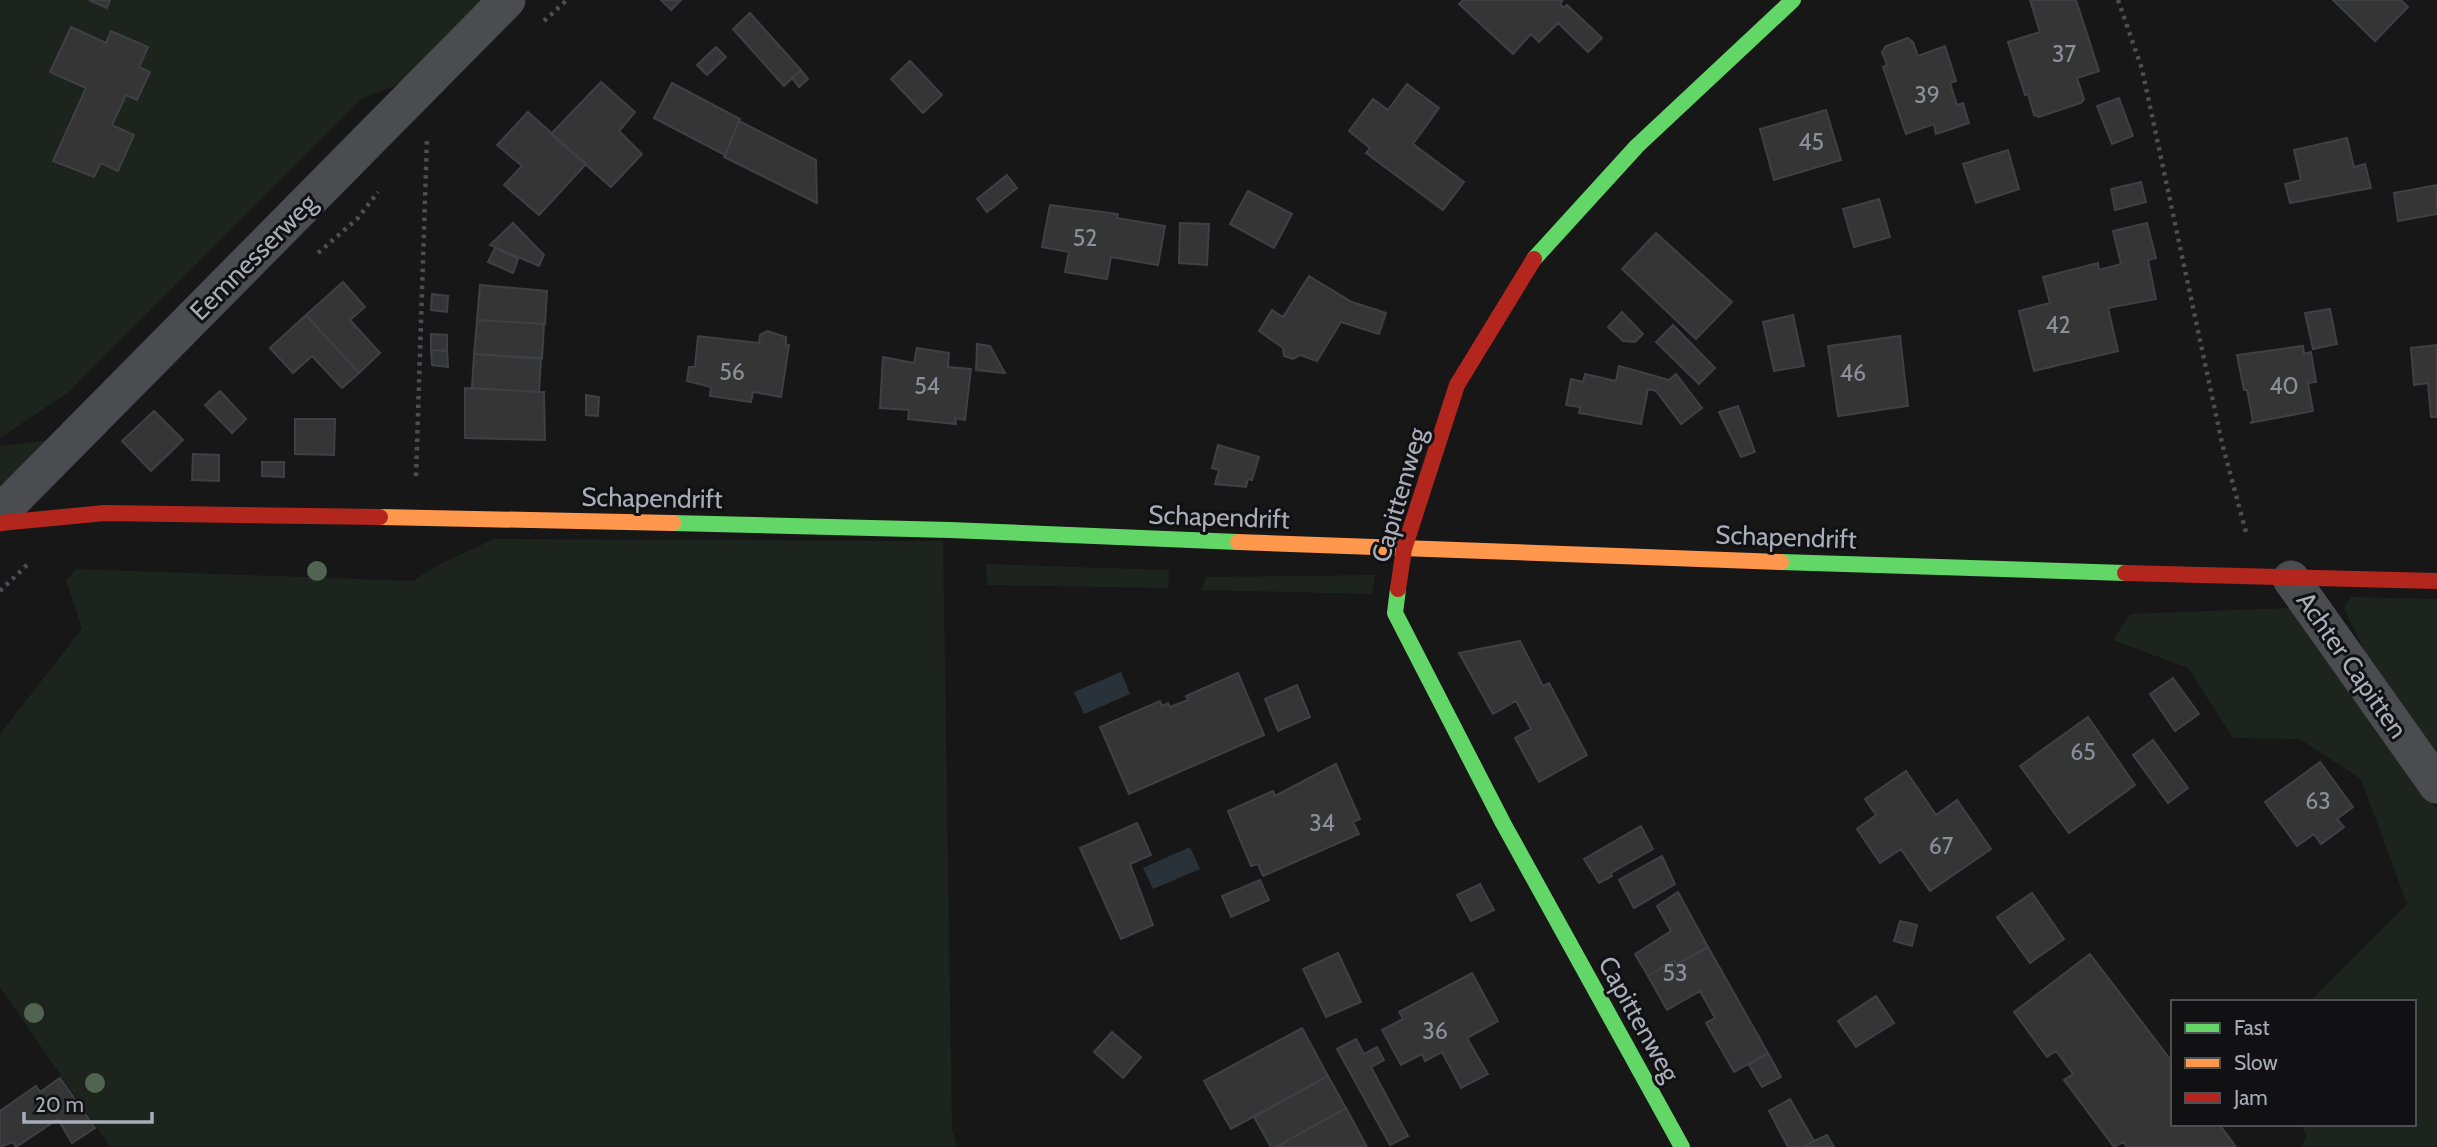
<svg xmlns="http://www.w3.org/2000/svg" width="2437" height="1147" viewBox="0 0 2437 1147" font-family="Cabin,sans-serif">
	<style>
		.green { fill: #1d241e }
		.water { fill: #2a3239 }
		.building { fill: #353536; stroke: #3f4043; stroke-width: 2 }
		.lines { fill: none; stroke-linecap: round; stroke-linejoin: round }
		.path { stroke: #4d4e52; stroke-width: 4.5; stroke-dasharray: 3.5 5; stroke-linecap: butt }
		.street { stroke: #4b4c50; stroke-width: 37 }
		.fast { stroke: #63d668; stroke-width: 16 }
		.slow { stroke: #ff974d; stroke-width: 16 }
		.jam { stroke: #b3261e; stroke-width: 16 }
		.tree { fill: #506451 }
		.labels { text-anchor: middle; stroke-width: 6; stroke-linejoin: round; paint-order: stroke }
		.number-label { font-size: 23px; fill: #8b8f98 }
		.street-label { font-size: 26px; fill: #a8adb8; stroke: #111113 }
	</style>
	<rect width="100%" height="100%" fill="#171717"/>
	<path class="green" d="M 0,0 L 492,0 L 407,81 L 361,99 L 70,391 L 0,438 Z
		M 48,440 L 0,501 L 0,446 Z
		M 494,539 L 943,541 L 952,1129 L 957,1147 L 110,1147 L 0,987 L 0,734 L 82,629 L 66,580 L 77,569 L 413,581 C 437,563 466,553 494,539 Z
		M 986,564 L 1169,570 L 1168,588 L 987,585 Z
		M 1375,575 L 1372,594 L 1201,590 L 1206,577 Z
		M 2351,597 L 2437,599 L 2437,765 L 2380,684 L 2344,608 Z
		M 2291,608 L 2437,809 L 2437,1147 L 2301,1147 L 2307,1136 L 2300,1124 L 2414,1124 L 2414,1002 L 2309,1002 L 2407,904 L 2361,779 L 2300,739 L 2233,738 L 2188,668 L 2113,640 L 2130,614 Z"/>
	<path class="water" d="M 1121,672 L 1130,694 L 1084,714 L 1074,692 Z
		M 1190,847 L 1200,869 L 1153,889 L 1143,868 Z"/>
	<path class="building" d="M 89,0 L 110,0 L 107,8 Z
		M 661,0 L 681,0 L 671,10 Z
		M 1463,0 L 1563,0 L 1560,4 L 1564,8 L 1567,5 L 1602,38 L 1588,52 L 1558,23 L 1539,42 L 1531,34 L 1513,54 L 1459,4 Z
		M 2030,0 L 2076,0 L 2099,71 L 2077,78 L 2084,99 L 2081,103 L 2039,117 L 2034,115 L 2028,94 L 2025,95 L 2008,42 L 2040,32 Z
		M 2333,0 L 2401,0 L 2408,7 L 2375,41 Z
		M 750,13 L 801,70 L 784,86 L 733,29 Z
		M 71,27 L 106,43 L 111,31 L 148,47 L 139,67 L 150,72 L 137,100 L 126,95 L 112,125 L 134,135 L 118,171 L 101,163 L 94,177 L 53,161 L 86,88 L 50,72 Z
		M 1908,38 L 1913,42 L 1918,56 L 1945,46 L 1956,81 L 1950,83 L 1957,105 L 1963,103 L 1969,123 L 1936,134 L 1934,124 L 1906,134 L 1883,67 L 1887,65 L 1882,52 L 1886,46 Z
		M 716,47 L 726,57 L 707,75 L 697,65 Z
		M 910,61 L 942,95 L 923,113 L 891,79 Z
		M 801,70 L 808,79 L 799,87 L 792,78 Z
		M 601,82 L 635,112 L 619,131 L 642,154 L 611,187 L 551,134 Z
		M 672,83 L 740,119 L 725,155 L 654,118 Z
		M 1407,84 L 1439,108 L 1413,144 L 1464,182 L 1443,210 L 1366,153 L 1370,148 L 1349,131 L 1373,99 L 1388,110 Z
		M 2119,98 L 2133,136 L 2112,144 L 2097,106 Z
		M 1826,110 L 1841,160 L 1774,180 L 1760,129 Z
		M 528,112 L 586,164 L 539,215 L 504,185 L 522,166 L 497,145 Z
		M 739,121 L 816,160 L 817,203 L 724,157 Z
		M 2347,138 L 2354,167 L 2365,164 L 2371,188 L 2290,203 L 2285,184 L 2301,180 L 2294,150 Z
		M 2008,150 L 2019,189 L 1976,203 L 1963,164 Z
		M 1007,175 L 1017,188 L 987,212 L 977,199 Z
		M 2141,182 L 2146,202 L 2115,210 L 2111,189 Z
		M 2437,185 L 2437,214 L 2398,221 L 2394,193 Z
		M 1248,191 L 1292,214 L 1274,248 L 1230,224 Z
		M 1879,199 L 1890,237 L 1854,247 L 1843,209 Z
		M 1050,205 L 1118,214 L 1117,218 L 1165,226 L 1158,265 L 1111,257 L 1107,279 L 1065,272 L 1069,252 L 1042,247 Z
		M 513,223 L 544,255 L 539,266 L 490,245 Z
		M 1180,223 L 1209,224 L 1207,265 L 1179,263 Z
		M 2147,223 L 2156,258 L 2148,260 L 2156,299 L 2108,308 L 2118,351 L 2034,371 L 2019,311 L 2050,303 L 2043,277 L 2098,263 L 2099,270 L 2121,264 L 2113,231 Z
		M 1656,233 L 1732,302 L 1696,339 L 1622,269 Z
		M 495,248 L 518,259 L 513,273 L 488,262 Z
		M 1309,276 L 1352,302 L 1386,313 L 1379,334 L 1341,322 L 1317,361 L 1300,355 L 1293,359 L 1284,356 L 1283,348 L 1259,331 L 1272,310 L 1283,317 Z
		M 343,282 L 365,307 L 350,320 L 380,353 L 359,373 L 306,315 Z
		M 480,285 L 547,291 L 545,324 L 477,320 Z
		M 432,294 L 448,296 L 447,312 L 431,310 Z
		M 2330,309 L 2337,344 L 2313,349 L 2305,313 Z
		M 1622,312 L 1643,334 L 1635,342 L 1623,341 L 1608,327 Z
		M 306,315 L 359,373 L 342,388 L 312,356 L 293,373 L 270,348 Z
		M 1793,315 L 1804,366 L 1774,371 L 1763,322 Z
		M 477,320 L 544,324 L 542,359 L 474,354 Z
		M 1673,325 L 1715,368 L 1699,384 L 1656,342 Z
		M 767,331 L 786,337 L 786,346 L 789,345 L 781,397 L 753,392 L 751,402 L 710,396 L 711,387 L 687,381 L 689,367 L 695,367 L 698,336 L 759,343 L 760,335 Z
		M 431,334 L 447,335 L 447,351 L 431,350 Z
		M 1900,336 L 1908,406 L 1838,416 L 1828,346 Z
		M 977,344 L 990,346 L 1005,373 L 976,370 Z
		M 2437,345 L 2437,417 L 2431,417 L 2428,383 L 2414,385 L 2411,348 Z
		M 2303,346 L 2304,354 L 2311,352 L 2316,382 L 2308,383 L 2313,411 L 2250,423 L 2253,421 L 2247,390 L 2244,390 L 2237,355 Z
		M 917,348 L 949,353 L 948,367 L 971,369 L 965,420 L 955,418 L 956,424 L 908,419 L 909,410 L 880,408 L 883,357 L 914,363 Z
		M 431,350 L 447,351 L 448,367 L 432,365 Z
		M 474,354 L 541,358 L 539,392 L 472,388 Z
		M 1619,366 L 1669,380 L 1676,374 L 1702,408 L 1681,424 L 1656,391 L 1648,389 L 1641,424 L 1579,413 L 1580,407 L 1566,405 L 1571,379 L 1583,382 L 1585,374 L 1616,381 Z
		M 465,388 L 544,392 L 545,440 L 465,438 Z
		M 220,391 L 246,419 L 232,433 L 205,405 Z
		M 586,395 L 599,397 L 598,416 L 586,415 Z
		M 1738,406 L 1755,452 L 1741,457 L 1719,412 Z
		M 154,411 L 183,440 L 151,471 L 122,441 Z
		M 295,419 L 335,419 L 334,455 L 295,454 Z
		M 1218,445 L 1259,457 L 1252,480 L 1248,479 L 1246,487 L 1215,484 L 1219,470 L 1212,468 Z
		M 193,454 L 219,455 L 219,481 L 192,480 Z
		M 262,462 L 284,462 L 284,477 L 262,476 Z
		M 1520,641 L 1543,686 L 1549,683 L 1587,755 L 1539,782 L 1515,738 L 1531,729 L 1516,701 L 1493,714 L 1459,653 Z
		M 1238,673 L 1264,735 L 1129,794 L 1100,727 L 1160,701 L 1162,706 L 1168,703 L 1170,707 L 1188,700 L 1186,696 Z
		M 2173,678 L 2199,714 L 2175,731 L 2150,694 Z
		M 1297,685 L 1310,717 L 1278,731 L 1265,699 Z
		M 2088,717 L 2135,785 L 2069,833 L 2020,766 Z
		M 2153,740 L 2188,788 L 2168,803 L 2133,755 Z
		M 2320,762 L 2353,807 L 2337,819 L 2344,827 L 2321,844 L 2314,834 L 2297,846 L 2265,802 Z
		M 1336,764 L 1360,819 L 1353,822 L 1359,834 L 1263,876 L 1258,864 L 1251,866 L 1228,811 L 1273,791 L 1275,796 Z
		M 1906,771 L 1936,815 L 1957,800 L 1991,849 L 1930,891 L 1901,849 L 1880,863 L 1857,829 L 1876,815 L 1865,799 Z
		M 1137,823 L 1151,855 L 1130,864 L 1153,925 L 1121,939 L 1080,848 Z
		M 1641,826 L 1653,849 L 1611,873 L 1612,876 L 1599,883 L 1584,859 Z
		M 1662,856 L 1675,884 L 1634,908 L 1619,880 Z
		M 1260,880 L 1269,900 L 1231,917 L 1222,896 Z
		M 1480,884 L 1494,910 L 1471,921 L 1457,895 Z
		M 1678,892 L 1708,947 L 1677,964 L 1675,960 L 1648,976 L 1635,954 L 1671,931 L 1657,906 Z
		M 2032,893 L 2064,939 L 2030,963 L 1997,917 Z
		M 1900,921 L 1917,925 L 1912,946 L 1894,941 Z
		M 1708,947 L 1768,1053 L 1734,1072 L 1706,1023 L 1715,1018 L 1700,991 L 1667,1010 L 1648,976 L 1675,960 L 1677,964 Z
		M 1338,953 L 1361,1002 L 1326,1017 L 1303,969 Z
		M 2090,954 L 2173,1063 L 2173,1124 L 2219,1124 L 2236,1147 L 2127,1147 L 2123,1142 L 2114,1147 L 2064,1080 L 2073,1074 L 2056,1051 L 2047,1057 L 2014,1012 Z
		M 1472,973 L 1498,1021 L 1467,1038 L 1488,1074 L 1461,1088 L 1442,1052 L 1425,1061 L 1422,1054 L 1401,1065 L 1382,1030 L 1403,1019 L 1399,1012 Z
		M 1876,996 L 1894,1023 L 1856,1047 L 1838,1021 Z
		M 1302,1028 L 1328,1076 L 1231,1129 L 1204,1081 Z
		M 1112,1032 L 1141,1057 L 1123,1078 L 1094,1052 Z
		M 1356,1039 L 1364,1054 L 1377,1047 L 1384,1060 L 1371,1067 L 1408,1136 L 1390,1145 L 1337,1049 Z
		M 1768,1053 L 1781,1077 L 1762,1087 L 1749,1065 Z
		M 1328,1076 L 1346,1108 L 1276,1147 L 1271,1147 L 1254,1117 Z
		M 60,1078 L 95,1128 L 72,1143 L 58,1119 L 16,1147 L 13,1142 L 0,1147 L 0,1111 L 36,1086 L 40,1092 Z
		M 1790,1099 L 1814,1141 L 1804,1147 L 1788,1147 L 1769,1111 Z
		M 1346,1108 L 1367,1147 L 1276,1147 Z
		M 1827,1135 L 1834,1147 L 1804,1147 L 1814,1141 Z"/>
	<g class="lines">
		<path class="path" d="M 2118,0 L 2142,69 L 2222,443 L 2247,536
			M 544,21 L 567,0
			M 318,253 L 358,218 L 378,192
			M 416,476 L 427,139
			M 0,591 L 30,562"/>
		<path class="street" d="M 0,513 L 507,0
			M 2291,579 L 2437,785"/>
		<path class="fast" d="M 1534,259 L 1637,146 L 1793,0
			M 673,523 L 950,530 L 1238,542
			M 1781,562 L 2125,573
			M 1398,589 L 1395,613 L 1503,823 L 1682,1147"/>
		<path class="slow" d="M 380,517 L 673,523
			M 1238,542 L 1781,562"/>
		<path class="jam" d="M 0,523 L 105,513 L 380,517
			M 2125,573 L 2437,581
			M 1398,589 L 1404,549 L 1457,385 L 1534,259"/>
	</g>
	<g class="tree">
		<circle cx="317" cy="571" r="10"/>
		<circle cx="34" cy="1013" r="10"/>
		<circle cx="95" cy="1083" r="10"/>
	</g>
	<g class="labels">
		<g class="number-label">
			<text x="2064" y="62">37</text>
			<text x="1927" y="103">39</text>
			<text x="1811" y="150">45</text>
			<text x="1085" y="246">52</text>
			<text x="2058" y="333">42</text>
			<text x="732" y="380">56</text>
			<text x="1853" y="381">46</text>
			<text x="927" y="394">54</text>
			<text x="2284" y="394">40</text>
			<text x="2083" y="760">65</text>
			<text x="2318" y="809">63</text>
			<text x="1322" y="831">34</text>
			<text x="1941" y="854">67</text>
			<text x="1675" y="981">53</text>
			<text x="1435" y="1039">36</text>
		</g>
		<g class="street-label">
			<text transform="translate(253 257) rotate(-45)" y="9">Eemnesserweg</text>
			<text transform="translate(1399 495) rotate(-74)" y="9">Capittenweg</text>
			<text transform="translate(652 498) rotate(1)" y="9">Schapendrift</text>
			<text transform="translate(1219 517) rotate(2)" y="9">Schapendrift</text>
			<text transform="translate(1786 537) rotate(2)" y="9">Schapendrift</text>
			<text transform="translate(2352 665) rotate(55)" y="9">Achter Capitten</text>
			<text transform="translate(1639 1019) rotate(61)" y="9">Capittenweg</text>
		</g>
	</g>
	<rect x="2171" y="1000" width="245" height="126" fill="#111113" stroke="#4d4f55" stroke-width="2"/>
	<rect x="2185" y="1023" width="35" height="10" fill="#63d668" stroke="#4d4f55" stroke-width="2"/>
	<text x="2234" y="1035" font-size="21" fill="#a8adb8">Fast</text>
	<rect x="2185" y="1058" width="35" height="10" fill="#ff974d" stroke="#4d4f55" stroke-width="2"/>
	<text x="2234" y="1070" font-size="21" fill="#a8adb8">Slow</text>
	<rect x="2185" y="1093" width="35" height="10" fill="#b3261e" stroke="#4d4f55" stroke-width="2"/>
	<text x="2234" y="1105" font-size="21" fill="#a8adb8">Jam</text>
	<path d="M24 1112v10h128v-10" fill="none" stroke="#a8adb8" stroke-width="3.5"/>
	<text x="35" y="1112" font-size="21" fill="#a8adb8" stroke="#111113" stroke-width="5" paint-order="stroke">20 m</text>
</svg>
